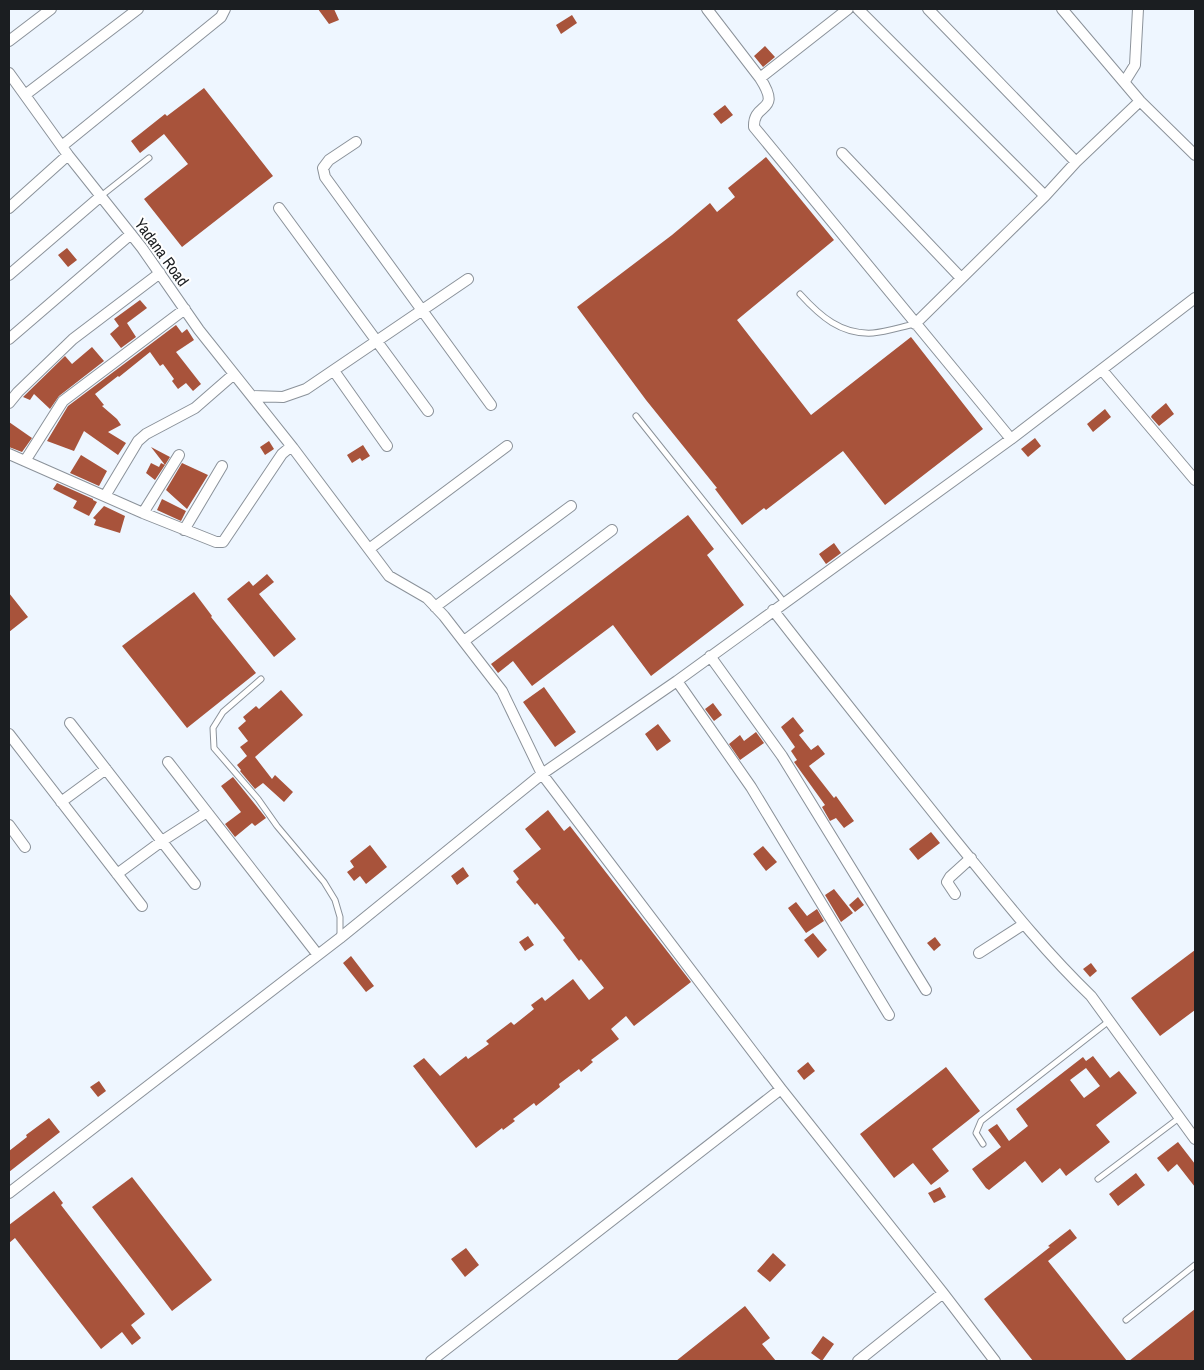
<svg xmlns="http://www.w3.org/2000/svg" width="1204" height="1370" viewBox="0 0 1204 1370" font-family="'Archivo Narrow',sans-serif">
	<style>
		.building { fill: #a8533b; fill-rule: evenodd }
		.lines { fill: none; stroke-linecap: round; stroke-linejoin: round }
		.service-casing { stroke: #8b929a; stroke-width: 7 }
		.minor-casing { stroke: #8b929a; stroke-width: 12 }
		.service { stroke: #fff; stroke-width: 5 }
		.minor { stroke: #fff; stroke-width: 10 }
		.labels { text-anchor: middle; stroke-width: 4; stroke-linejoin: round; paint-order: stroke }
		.street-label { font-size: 16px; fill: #1b1e21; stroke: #fff }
	</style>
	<rect width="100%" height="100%" fill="#eef6ff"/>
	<path class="building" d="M 318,9 L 334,9 L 339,20 L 329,24 Z
		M 572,15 L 577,23 L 561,34 L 556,25 Z
		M 765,46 L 775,57 L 763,67 L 754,56 Z
		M 204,88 L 273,176 L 182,247 L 144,199 L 188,164 L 164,134 L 140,153 L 131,141 L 165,114 L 167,116 Z
		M 725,105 L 733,115 L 721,124 L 713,114 Z
		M 766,157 L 834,240 L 737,320 L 811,415 L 911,337 L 983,429 L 885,505 L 843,451 L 766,510 L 764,508 L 742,525 L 715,489 L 717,488 L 646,400 L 577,307 L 672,235 L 710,203 L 717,212 L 735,197 L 728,188 Z
		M 67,248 L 77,260 L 68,267 L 58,255 Z
		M 140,300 L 147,308 L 127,323 L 136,337 L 121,348 L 110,334 L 119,326 L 114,319 Z
		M 176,325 L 182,333 L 187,329 L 194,340 L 176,352 L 201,384 L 193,391 L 186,383 L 178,389 L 172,381 L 174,379 L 163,364 L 160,366 L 150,352 L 119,377 L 118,376 L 95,394 L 104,405 L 102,406 L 117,419 L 121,425 L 108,432 L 126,443 L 118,455 L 84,431 L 74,451 L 47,441 L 68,406 Z
		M 92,347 L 104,361 L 59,396 L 50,409 L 34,394 L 30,400 L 23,397 L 65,356 L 72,364 Z
		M 1166,403 L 1174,414 L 1159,426 L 1151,417 L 1152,415 Z
		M 1105,409 L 1111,417 L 1093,432 L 1087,424 Z
		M 9,422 L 32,438 L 22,452 L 9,447 Z
		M 1035,438 L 1041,446 L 1028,457 L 1021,449 Z
		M 269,441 L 274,449 L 265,455 L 260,447 Z
		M 363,445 L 370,456 L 362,461 L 360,458 L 352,463 L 347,455 Z
		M 151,447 L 170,457 L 165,465 Z
		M 81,455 L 107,471 L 99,486 L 70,473 Z
		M 151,463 L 159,467 L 161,463 L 165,465 L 155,480 L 146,473 Z
		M 182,463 L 208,475 L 187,509 L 166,490 Z
		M 57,483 L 93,499 L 93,500 L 97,502 L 89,516 L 73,508 L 77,501 L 53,489 Z
		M 162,499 L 186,511 L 181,521 L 157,510 Z
		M 104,506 L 125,516 L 120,533 L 94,525 L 96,520 L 93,518 Z
		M 688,515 L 714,549 L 707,555 L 744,605 L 651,676 L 613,625 L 532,686 L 513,661 L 498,673 L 491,664 Z
		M 834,543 L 841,553 L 826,564 L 819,554 Z
		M 267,574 L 274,582 L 259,594 L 296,639 L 274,657 L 227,599 L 249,581 L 253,586 Z
		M 194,592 L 212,616 L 211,617 L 256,673 L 187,728 L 122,646 Z
		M 9,593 L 28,617 L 9,632 Z
		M 544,687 L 576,732 L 555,747 L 523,702 Z
		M 281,690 L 303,715 L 255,757 L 272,779 L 275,775 L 293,792 L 284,802 L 263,783 L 255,789 L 240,771 L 241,770 L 237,765 L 247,756 L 240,747 L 248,741 L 238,728 L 246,721 L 243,717 L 256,706 L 259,709 Z
		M 713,703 L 722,715 L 714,721 L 705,709 Z
		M 793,717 L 804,731 L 799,735 L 811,750 L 818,745 L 825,754 L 809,766 L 834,798 L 836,796 L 854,821 L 844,828 L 836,818 L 830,821 L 822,807 L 825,805 L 794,762 L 797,760 L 791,751 L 795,747 L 781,727 Z
		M 658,724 L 671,741 L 657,751 L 645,734 Z
		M 756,732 L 764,743 L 740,760 L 729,744 L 740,735 L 744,741 Z
		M 233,777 L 266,818 L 255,826 L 252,823 L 235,837 L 225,824 L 241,812 L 221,786 Z
		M 548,810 L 564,831 L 570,826 L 691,982 L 634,1026 L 626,1016 L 611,1029 L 619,1039 L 591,1060 L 593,1062 L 581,1072 L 579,1069 L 559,1084 L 560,1087 L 536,1106 L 534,1103 L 513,1119 L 515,1121 L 503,1130 L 502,1128 L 476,1148 L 413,1066 L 424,1058 L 440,1076 L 466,1056 L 468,1059 L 489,1044 L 486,1041 L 511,1022 L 514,1025 L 534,1009 L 531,1005 L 542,997 L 545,1001 L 573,979 L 589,1000 L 604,988 L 581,959 L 579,961 L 563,940 L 565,938 L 537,903 L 535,905 L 516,882 L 519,879 L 513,871 L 541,849 L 525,829 Z
		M 931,832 L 940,843 L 918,860 L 909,849 Z
		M 370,845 L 387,867 L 366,884 L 360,876 L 354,881 L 347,872 L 354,867 L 350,861 Z
		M 763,846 L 777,862 L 766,871 L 753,854 Z
		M 463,867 L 469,876 L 457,885 L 451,876 Z
		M 834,889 L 853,913 L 841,922 L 825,895 Z
		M 858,897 L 864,905 L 855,912 L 849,905 Z
		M 796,902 L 807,916 L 817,909 L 824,921 L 806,933 L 788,908 Z
		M 813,933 L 827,950 L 818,958 L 804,940 Z
		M 528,936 L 534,945 L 525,951 L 519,942 Z
		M 935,937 L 941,945 L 934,951 L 927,943 Z
		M 1195,950 L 1195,1010 L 1160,1036 L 1131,998 Z
		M 351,956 L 374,986 L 366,992 L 343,963 Z
		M 1091,963 L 1097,971 L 1090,977 L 1083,969 Z
		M 1093,1056 L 1110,1078 L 1119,1071 L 1137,1093 L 1096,1125 L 1110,1142 L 1066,1176 L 1060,1168 L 1042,1183 L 1025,1161 L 989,1190 L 986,1188 L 972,1169 L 1001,1147 L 988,1130 L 997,1124 L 1009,1141 L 1028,1126 L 1016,1109 L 1083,1057 L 1086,1061 ZM 1086,1068 L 1100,1086 L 1084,1098 L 1070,1080 Z
		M 808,1062 L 815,1071 L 804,1080 L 797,1071 Z
		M 946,1067 L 980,1111 L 932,1149 L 949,1171 L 931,1185 L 913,1163 L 894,1178 L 860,1134 Z
		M 99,1081 L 106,1091 L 98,1097 L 90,1087 Z
		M 49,1118 L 60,1132 L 9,1172 L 9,1151 L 27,1137 L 26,1135 Z
		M 1178,1142 L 1195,1164 L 1195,1187 L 1177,1164 L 1168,1172 L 1157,1158 Z
		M 1136,1173 L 1145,1185 L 1118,1206 L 1109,1194 Z
		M 132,1177 L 212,1280 L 172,1311 L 92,1207 Z
		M 940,1187 L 946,1197 L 934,1203 L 928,1193 Z
		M 54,1191 L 63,1203 L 61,1205 L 145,1314 L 131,1325 L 141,1338 L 132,1345 L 122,1332 L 101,1349 L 15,1238 L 9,1243 L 9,1225 Z
		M 1070,1229 L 1077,1238 L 1048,1261 L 1127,1361 L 1033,1361 L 984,1299 L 1050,1247 L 1048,1246 Z
		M 466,1248 L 479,1265 L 465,1277 L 451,1259 Z
		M 773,1253 L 786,1265 L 770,1282 L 757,1271 Z
		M 745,1306 L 770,1338 L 762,1344 L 776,1361 L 676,1361 Z
		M 1195,1309 L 1195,1361 L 1129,1361 Z
		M 823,1336 L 834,1344 L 822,1361 L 811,1353 Z"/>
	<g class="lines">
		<defs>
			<path id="service" d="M 101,196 L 149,158
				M 800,294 C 820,316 841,335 873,333 C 886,332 901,327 915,324
				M 636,416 L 784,602
				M 261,679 L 223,712 L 213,728 L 214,748 L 258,799 L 277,826 L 324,882 L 335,900 L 340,917 L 340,938
				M 983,1144 L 976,1133 L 981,1121 L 1109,1021
				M 1098,1179 L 1179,1118
				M 1126,1320 L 1195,1265"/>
			<path id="minor" d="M 707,9 L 760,78
				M 848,9 L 760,78 C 783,114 753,101 754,127 L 1011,439
				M 858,9 L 1045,196
				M 928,9 L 1076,162
				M 1062,9 L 1140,101 L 1195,155
				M 9,41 L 51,9
				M 9,73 L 68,155 L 142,248 L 199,330 L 293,448
				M 1125,81 L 1135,65 L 1138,9
				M 25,95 L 138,9
				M 356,142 L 329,160 L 323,168 L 325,177 L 491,405
				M 62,146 L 221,17 L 225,9
				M 842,153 L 961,278
				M 9,208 L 68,155
				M 279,208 L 428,411
				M 9,275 L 101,196
				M 915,324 L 1045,196 L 1076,162 L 1140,101
				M 9,339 L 131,234
				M 1102,370 L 1195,480
				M 334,371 L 387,446
				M 252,396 L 283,397 L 306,389 L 468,279
				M 9,403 L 18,392 L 73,339 L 160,273
				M 9,454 L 143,513 L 216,542 L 223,542 L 282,454 L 288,449 L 293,448 L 389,576 L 427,598 L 444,616 L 502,691 L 542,774 L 781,1089 L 943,1293 L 995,1361
				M 25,461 L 63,401 L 185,309
				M 105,496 L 138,441 L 146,434 L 195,408 L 234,374
				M 143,513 L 179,455
				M 184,530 L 222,466
				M 369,549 L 507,446
				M 435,607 L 571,506
				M 773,610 C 832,686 892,761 952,836 C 997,891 1040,947 1091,996 L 1195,1139
				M 464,641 L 612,530
				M 710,656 L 782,756 L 926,990
				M 677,681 L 751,787 L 889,1015
				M 70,723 L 195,884
				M 9,734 L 142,906
				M 168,762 L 318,955
				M 61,802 L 106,769
				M 9,825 L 25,847
				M 117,874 L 162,841 L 207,812
				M 955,894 L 947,882 L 950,877 L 971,858
				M 979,953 L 1024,924
				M 9,1193 L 340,938 L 542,774 L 677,681 L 1011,439 L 1195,298
				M 431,1361 L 781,1089
				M 858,1361 L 943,1293"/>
		</defs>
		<use href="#service" class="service-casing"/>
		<use href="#minor" class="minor-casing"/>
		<use href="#service" class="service"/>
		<use href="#minor" class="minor"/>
	</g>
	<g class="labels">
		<g class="street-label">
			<text transform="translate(162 252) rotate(54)" y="6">Yadana Road</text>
		</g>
	</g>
	<rect width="1204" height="1370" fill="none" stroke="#1b1e21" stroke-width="20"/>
</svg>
